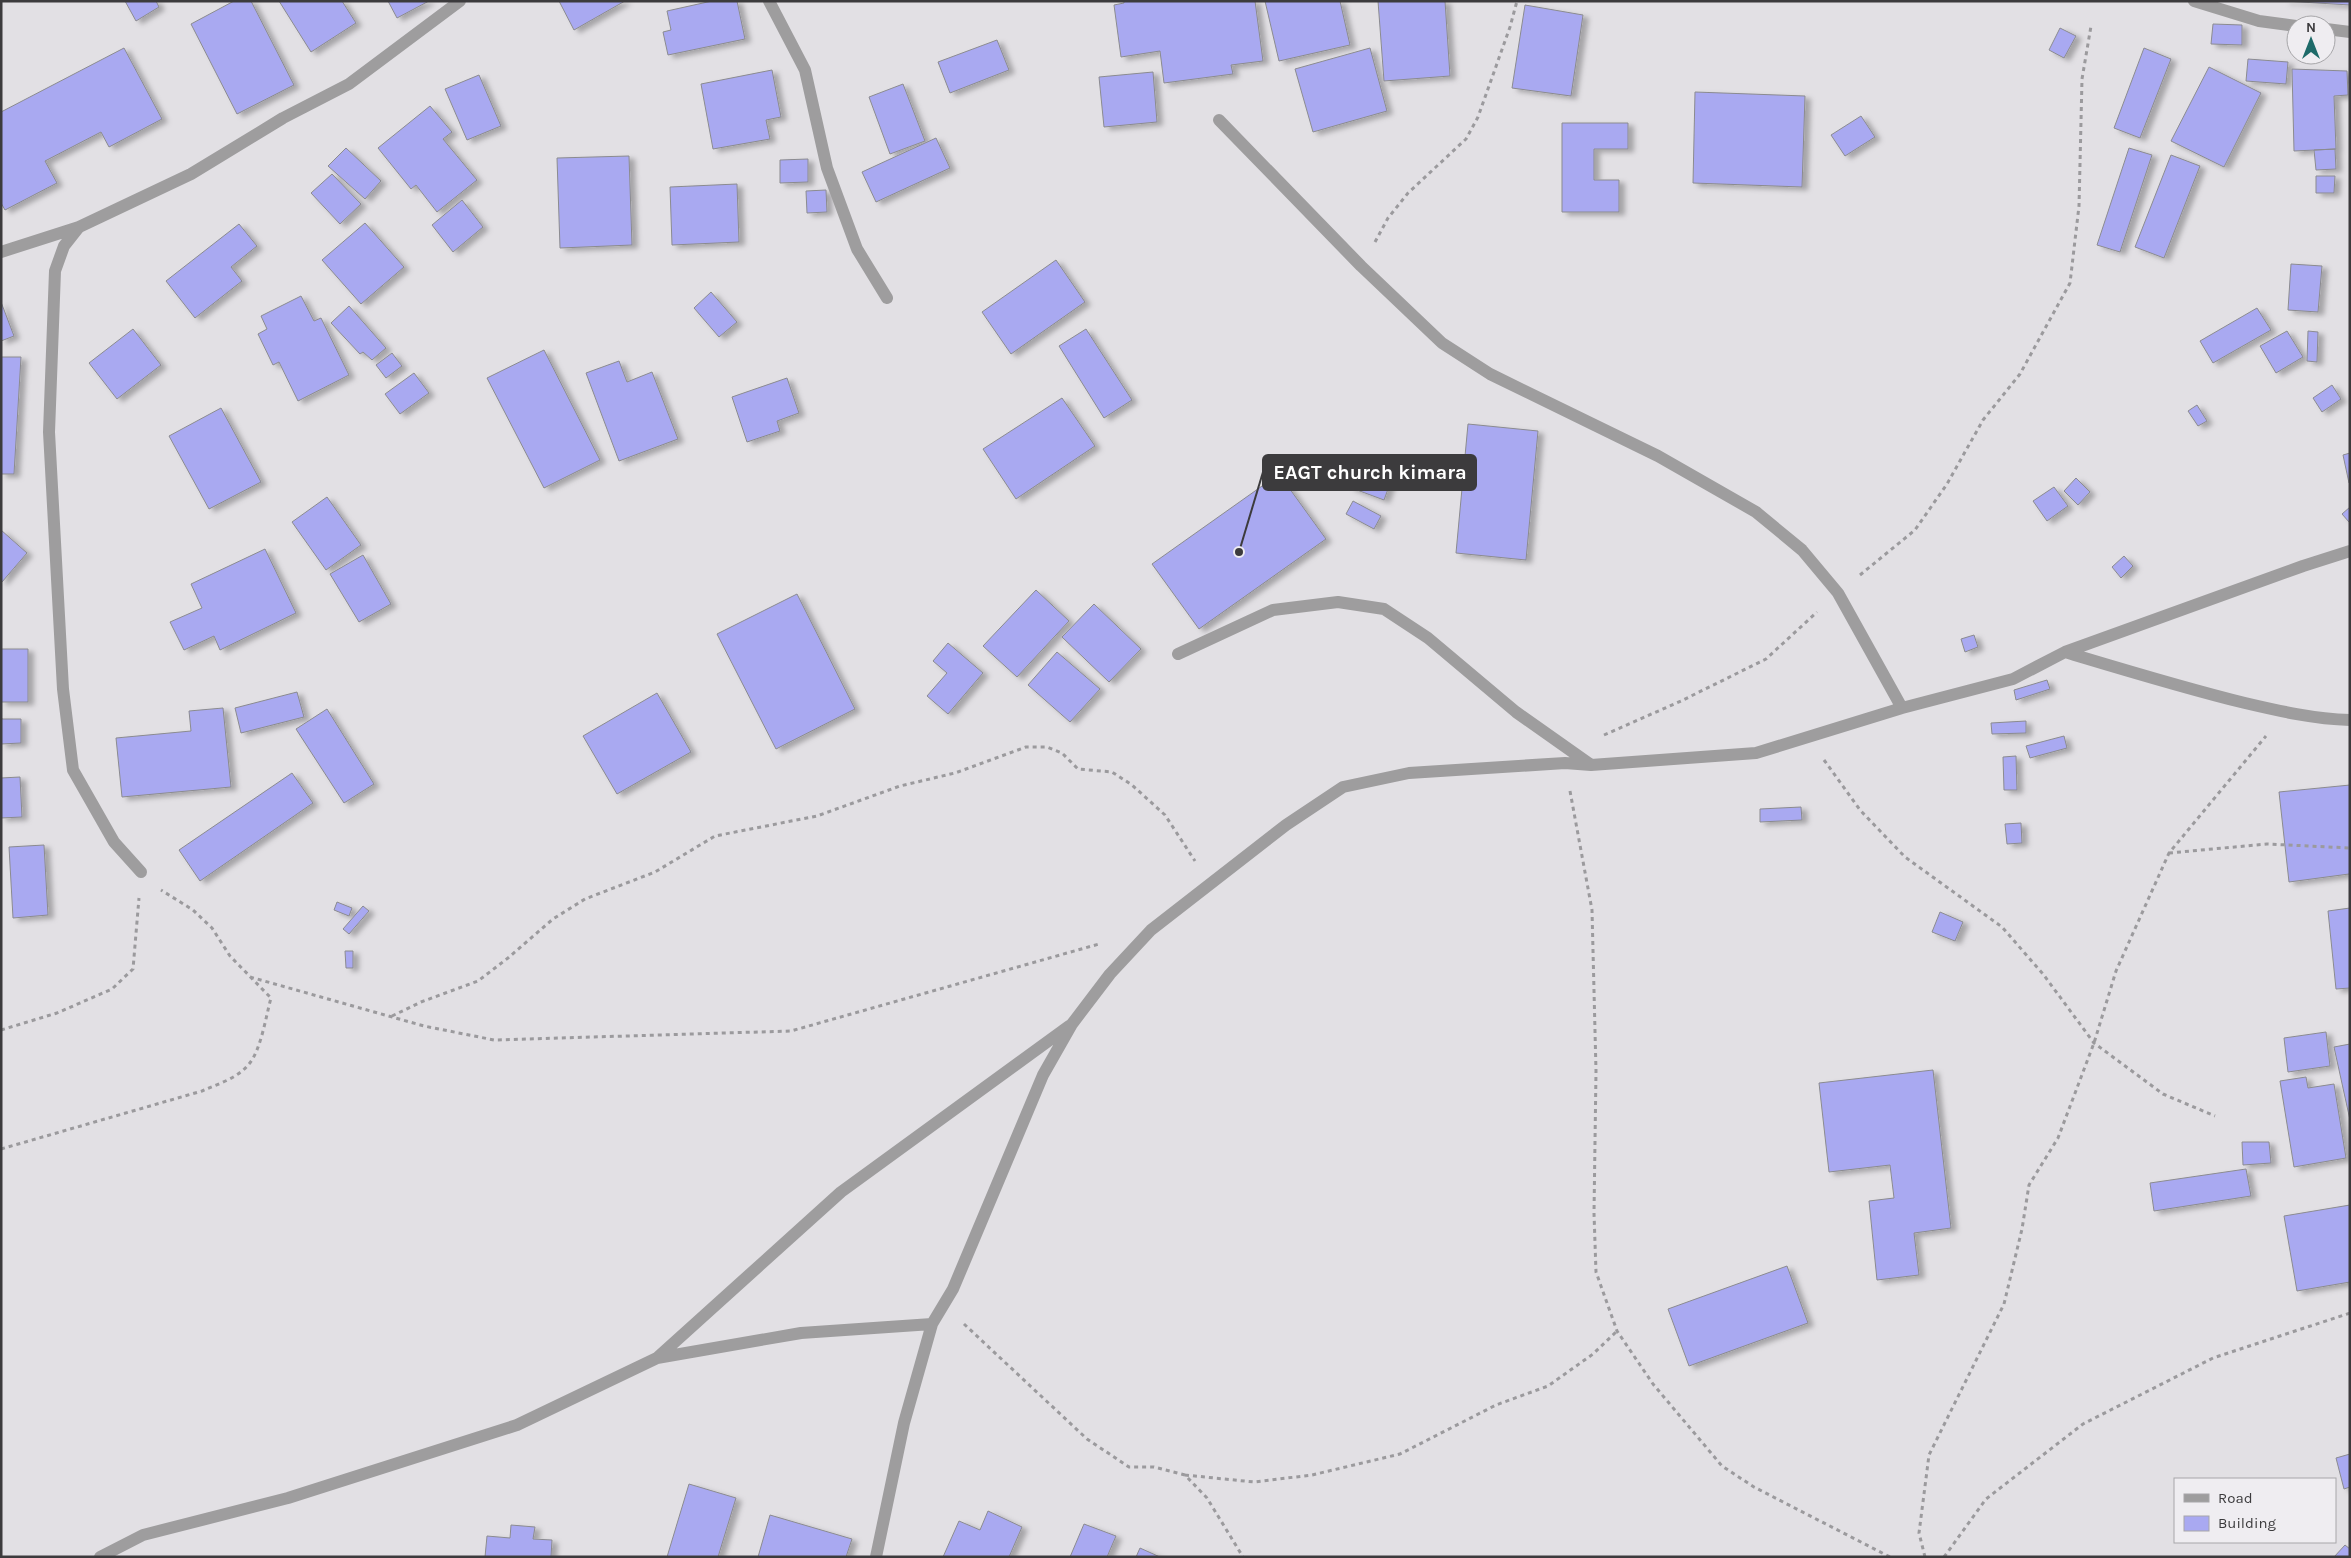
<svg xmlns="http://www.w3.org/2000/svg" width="2351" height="1558" viewBox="0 0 2351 1558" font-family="Karla,sans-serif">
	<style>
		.building { fill: #a9a9f1; stroke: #8b8b8f; filter: url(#shadow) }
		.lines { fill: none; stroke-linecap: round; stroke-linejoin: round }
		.path { stroke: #9b9a9d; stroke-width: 3; stroke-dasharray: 4 4; stroke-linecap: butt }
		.minor { stroke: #9e9d9e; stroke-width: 12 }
		.leader { fill: none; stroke: #3c3b3d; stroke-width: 2 }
		.callout-dot { fill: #3c3b3d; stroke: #efedf1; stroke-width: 2 }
		.callout { fill: #3c3b3d; stroke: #3c3b3d; stroke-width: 2 }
		.callout-label { font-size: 20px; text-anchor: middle; font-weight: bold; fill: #fff }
	</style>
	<defs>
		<filter id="shadow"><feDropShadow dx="5.5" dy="3" stdDeviation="2.5" flood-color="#0004"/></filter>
	</defs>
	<rect width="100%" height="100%" fill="#e2e0e4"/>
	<path class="building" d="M 125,1 L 156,1 L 159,7 L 136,21 Z
		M 234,1 L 251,1 L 294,85 L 237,114 L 191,24 Z
		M 279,1 L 342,1 L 356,23 L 311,52 Z
		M 388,1 L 429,1 L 397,18 Z
		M 559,1 L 625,1 L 574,30 Z
		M 712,1 L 737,1 L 745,39 L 668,55 L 663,32 L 671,30 L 667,11 Z
		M 1124,1 L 1255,1 L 1263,61 L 1231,65 L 1233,74 L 1164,83 L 1160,51 L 1121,57 L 1114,5 L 1124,3 Z
		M 1265,1 L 1340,1 L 1350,45 L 1279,61 Z
		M 1378,1 L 1445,1 L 1450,76 L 1384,81 Z
		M 2284,1 L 2350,1 L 2350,5 Z
		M 1525,5 L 1583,15 L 1571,96 L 1512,88 Z
		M 2213,24 L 2242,25 L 2242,45 L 2211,44 Z
		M 2060,28 L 2076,36 L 2064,58 L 2049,50 Z
		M 997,40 L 1009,70 L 950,93 L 938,62 Z
		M 124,48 L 162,119 L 109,147 L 101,132 L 45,161 L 57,183 L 5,210 L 1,203 L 1,112 Z
		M 1370,48 L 1387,111 L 1313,132 L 1295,69 Z
		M 2144,48 L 2171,59 L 2140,138 L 2114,128 Z
		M 2248,59 L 2288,62 L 2286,84 L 2246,81 Z
		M 2209,67 L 2261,93 L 2224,167 L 2171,141 Z
		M 2292,69 L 2347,71 L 2348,95 L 2334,96 L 2336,149 L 2294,151 Z
		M 772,70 L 781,117 L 766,120 L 770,139 L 713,149 L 701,84 Z
		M 1153,72 L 1157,122 L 1104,127 L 1099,77 Z
		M 479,75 L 501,126 L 467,140 L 445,89 Z
		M 903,84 L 925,141 L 890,154 L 869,97 Z
		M 1695,92 L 1805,96 L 1802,187 L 1693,183 Z
		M 430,106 L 452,132 L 443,139 L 477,180 L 437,212 L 416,185 L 411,189 L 378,148 Z
		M 1861,116 L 1875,137 L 1845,156 L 1831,135 Z
		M 1562,123 L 1628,123 L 1628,149 L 1594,149 L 1594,180 L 1619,180 L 1619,212 L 1562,212 Z
		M 936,138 L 950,168 L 876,202 L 862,172 Z
		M 346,148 L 381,181 L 365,199 L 328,166 Z
		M 2129,148 L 2152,155 L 2120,252 L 2097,245 Z
		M 2335,149 L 2336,169 L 2316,170 L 2314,150 Z
		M 2171,155 L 2200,166 L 2164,258 L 2135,247 Z
		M 629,156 L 632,245 L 560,248 L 557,158 Z
		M 808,159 L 808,182 L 780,183 L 780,160 Z
		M 332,174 L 361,204 L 340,224 L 311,193 Z
		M 2316,176 L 2335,176 L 2334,193 L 2316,193 Z
		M 737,184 L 739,242 L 672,245 L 670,187 Z
		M 826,190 L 827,212 L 807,213 L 806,191 Z
		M 462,200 L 483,227 L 453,252 L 432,225 Z
		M 365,223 L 404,267 L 361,304 L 322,260 Z
		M 239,224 L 257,246 L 231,267 L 242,281 L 195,318 L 166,281 Z
		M 1056,260 L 1085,302 L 1011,354 L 982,312 Z
		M 2291,264 L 2322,266 L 2318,312 L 2288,310 Z
		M 711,292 L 737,322 L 719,337 L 694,308 Z
		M 301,296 L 314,321 L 321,318 L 349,375 L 298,401 L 279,362 L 273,365 L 258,334 L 267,329 L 261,316 Z
		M 1,302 L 14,336 L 1,341 Z
		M 349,306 L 386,348 L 372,360 L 363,352 L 360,354 L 331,323 Z
		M 2257,308 L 2271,330 L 2213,363 L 2200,341 Z
		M 133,329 L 161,365 L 117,399 L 89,363 Z
		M 1086,329 L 1132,400 L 1104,418 L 1059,346 Z
		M 2287,331 L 2303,357 L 2276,373 L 2260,346 Z
		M 2308,331 L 2318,332 L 2317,362 L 2307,361 Z
		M 544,350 L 600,460 L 544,488 L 487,378 Z
		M 392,353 L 402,366 L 386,378 L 376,365 Z
		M 1,357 L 21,357 L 14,474 L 1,474 Z
		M 619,361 L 627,382 L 652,372 L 678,439 L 619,461 L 586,373 Z
		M 414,373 L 429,393 L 400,414 L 385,394 Z
		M 787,378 L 799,413 L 777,421 L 780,431 L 747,442 L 732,397 Z
		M 2332,385 L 2341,399 L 2322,412 L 2313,398 Z
		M 1062,398 L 1095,446 L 1016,499 L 983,449 Z
		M 2197,405 L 2207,421 L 2198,426 L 2188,411 Z
		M 221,408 L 261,482 L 209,509 L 169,436 Z
		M 1468,424 L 1538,431 L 1526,560 L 1456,553 Z
		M 2350,453 L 2350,483 L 2349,483 L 2343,455 Z
		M 1358,465 L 1392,478 L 1384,500 L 1349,487 Z
		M 1279,474 L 1326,539 L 1199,629 L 1152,564 Z
		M 2076,478 L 2090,492 L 2078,505 L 2064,491 Z
		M 2054,487 L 2068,506 L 2047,521 L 2033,501 Z
		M 327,497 L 361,545 L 326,570 L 292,522 Z
		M 1353,501 L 1381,516 L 1374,529 L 1346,514 Z
		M 2350,507 L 2350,521 L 2349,522 L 2342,514 Z
		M 1,530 L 27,553 L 2,582 L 1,582 Z
		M 265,549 L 296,613 L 220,650 L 214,636 L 184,650 L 170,622 L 202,608 L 191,584 Z
		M 363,555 L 391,604 L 359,622 L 330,574 Z
		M 2124,556 L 2133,566 L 2121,578 L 2112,567 Z
		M 1036,590 L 1069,621 L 1017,677 L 983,646 Z
		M 797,594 L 855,709 L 776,749 L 717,634 Z
		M 1094,604 L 1141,649 L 1109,682 L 1062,637 Z
		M 1974,635 L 1978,647 L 1965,652 L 1961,639 Z
		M 948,643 L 983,673 L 948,714 L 927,696 L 947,673 L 933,661 Z
		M 1,649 L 28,649 L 28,702 L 1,702 Z
		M 1057,652 L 1100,689 L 1070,722 L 1028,685 Z
		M 2047,680 L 2050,689 L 2016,700 L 2014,690 Z
		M 297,692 L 304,717 L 241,733 L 235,708 Z
		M 657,693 L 691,752 L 617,794 L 583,736 Z
		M 223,708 L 231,787 L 122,797 L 116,738 L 191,731 L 189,711 Z
		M 327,709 L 374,784 L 344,803 L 296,729 Z
		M 1,716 L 2,719 L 21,719 L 21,743 L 1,744 Z
		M 2026,721 L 2026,733 L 1992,734 L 1991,723 Z
		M 2064,736 L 2067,748 L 2030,758 L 2026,746 Z
		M 2016,756 L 2017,790 L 2004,790 L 2003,757 Z
		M 292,773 L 313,803 L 200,881 L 179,850 Z
		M 20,777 L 22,817 L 1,818 L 1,778 Z
		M 2350,785 L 2350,878 L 2349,874 L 2289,882 L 2279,792 Z
		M 1801,807 L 1802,820 L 1760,822 L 1760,809 Z
		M 2021,823 L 2022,843 L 2007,844 L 2005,824 Z
		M 44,845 L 48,915 L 13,918 L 9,847 Z
		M 337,902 L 352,908 L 349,916 L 334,910 Z
		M 363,906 L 369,911 L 349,934 L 343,929 Z
		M 2350,908 L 2350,988 L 2336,989 L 2328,911 Z
		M 1940,912 L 1963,922 L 1955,941 L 1932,932 Z
		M 345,951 L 353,951 L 353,968 L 346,968 Z
		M 2326,1032 L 2330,1066 L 2288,1072 L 2284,1038 Z
		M 2350,1044 L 2350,1120 L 2334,1047 Z
		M 1933,1070 L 1951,1228 L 1914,1233 L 1919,1275 L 1877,1280 L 1869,1201 L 1894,1198 L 1890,1165 L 1829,1172 L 1819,1083 Z
		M 2306,1077 L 2308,1088 L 2334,1084 L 2346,1158 L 2294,1167 L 2280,1081 Z
		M 2242,1142 L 2269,1142 L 2271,1163 L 2243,1165 Z
		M 2246,1169 L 2251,1196 L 2154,1211 L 2150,1183 Z
		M 2350,1205 L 2350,1282 L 2297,1291 L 2284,1216 Z
		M 1787,1266 L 1808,1323 L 1689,1366 L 1668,1309 Z
		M 2350,1454 L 2350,1487 L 2344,1489 L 2336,1458 Z
		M 689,1484 L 736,1498 L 718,1557 L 667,1557 Z
		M 988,1511 L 1022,1527 L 1009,1557 L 943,1557 L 959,1521 L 980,1530 Z
		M 770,1515 L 852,1539 L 846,1557 L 758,1557 Z
		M 1084,1524 L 1116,1536 L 1107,1557 L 1070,1557 Z
		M 511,1525 L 535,1527 L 533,1539 L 552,1540 L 551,1557 L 485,1557 L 487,1536 L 510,1538 Z
		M 2345,1545 L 2350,1549 L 2350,1557 L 2334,1557 Z
		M 1140,1548 L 1160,1557 L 1136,1557 Z"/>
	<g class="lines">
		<path class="path" d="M 1375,242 L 1388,218 L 1408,193 L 1466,139 L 1478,117 L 1510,27 L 1517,1
			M 1860,575 L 1915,530 L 1947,484 L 1983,420 L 2020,374 L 2070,283 L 2079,206 L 2082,79 L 2091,26
			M 1604,735 L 1681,701 L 1766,659 L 1817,612
			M 1824,760 L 1860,810 L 1905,857 L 2002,927 L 2043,974 L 2094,1043 L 2163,1094 L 2215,1116
			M 1570,791 L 1592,910 L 1596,1071 L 1594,1213 L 1596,1272 L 1617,1331 L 1653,1384 L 1722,1466 L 1754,1487 L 1890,1557
			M 2169,853 L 2267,844 L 2350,848
			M 250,977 L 424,1026 L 494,1040 L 791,1031 L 1099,944
			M 392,1016 L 421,1002 L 478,981 L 508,958 L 553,919 L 585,899 L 655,872 L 715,836 L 817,816 L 900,786 L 955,773 L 1026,747 L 1047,747 L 1062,753 L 1078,769 L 1112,772 L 1132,785 L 1165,815 L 1195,861
			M 1,1030 L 57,1013 L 112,989 L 133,969 L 139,898
			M 1,1149 L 202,1091 C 218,1084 238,1078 249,1064 C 261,1050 266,1016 271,998 L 230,956 L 212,928 L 193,910 L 161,890
			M 964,1324 L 1087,1439 L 1129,1467 L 1154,1467 L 1185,1475 L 1207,1498 L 1243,1557
			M 1185,1475 L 1254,1482 L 1312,1475 L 1400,1454 L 1496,1405 L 1548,1386 L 1593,1354 L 1617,1331
			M 1925,1557 L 1919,1533 L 1929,1455 L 2004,1304 L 2022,1229 L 2029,1185 L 2058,1138 L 2094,1043 L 2116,971 L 2169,853 L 2266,736
			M 1944,1557 L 1986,1499 L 2083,1424 L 2213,1358 L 2350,1313"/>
		<path class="minor" d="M 769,1 L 805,70 L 827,168 L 857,249 L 887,298
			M 2194,1 L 2259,21 L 2296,26
			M 2326,29 L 2350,32
			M 1219,120 L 1361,266 L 1442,343 L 1490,374 L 1658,456 L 1756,512 L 1802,550 L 1838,593 L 1902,708
			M 1,252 L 79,227
			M 2065,652 C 2125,670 2184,688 2245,703 C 2279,711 2314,719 2350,720
			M 1178,654 L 1273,610 L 1338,602 L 1384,609 L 1428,638 L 1516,712 L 1591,765
			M 141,872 L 114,842 L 73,770 L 63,689 L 49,432 L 55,271 L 64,246 L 79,227 L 191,174 L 283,118 L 349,84 L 460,1
			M 657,1358 L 841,1192 L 1069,1026
			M 100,1557 L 143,1535 L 288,1498 L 517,1425 L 657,1358 L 801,1333 L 932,1324
			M 876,1557 L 904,1423 L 932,1324 L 953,1289 L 1043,1075 L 1072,1024 L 1110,974 L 1151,930 L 1286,825 L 1343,787 L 1409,773 L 1565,763 L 1591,765 L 1756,753 L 1902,708 L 2013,679 L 2065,652 L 2303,566 L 2350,551"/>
	</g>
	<path class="leader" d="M1239 552L1263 472"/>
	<circle class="callout-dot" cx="1239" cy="552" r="5"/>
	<rect class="callout" x="1263" y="455" width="213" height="35" rx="5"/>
	<g class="callout-label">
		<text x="1370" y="479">EAGT church kimara</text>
	</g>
	<rect width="2351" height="1558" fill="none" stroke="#3c3b3d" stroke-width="5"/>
	<rect x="2174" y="1478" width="162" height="65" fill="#efedf1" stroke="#a7a6a9"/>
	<rect x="2184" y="1494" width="25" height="8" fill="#9e9d9e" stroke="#a7a6a9"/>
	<text x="2218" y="1503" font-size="15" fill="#3c3b3d">Road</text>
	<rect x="2184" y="1516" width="25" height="15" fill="#a9a9f1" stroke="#a7a6a9"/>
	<text x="2218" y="1528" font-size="15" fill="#3c3b3d">Building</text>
	<g transform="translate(2311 40)"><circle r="24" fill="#efedf1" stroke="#a7a6a9"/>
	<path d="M0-4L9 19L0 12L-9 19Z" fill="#1d6a69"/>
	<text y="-8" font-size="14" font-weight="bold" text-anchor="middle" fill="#3c3b3d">N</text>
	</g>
</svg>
